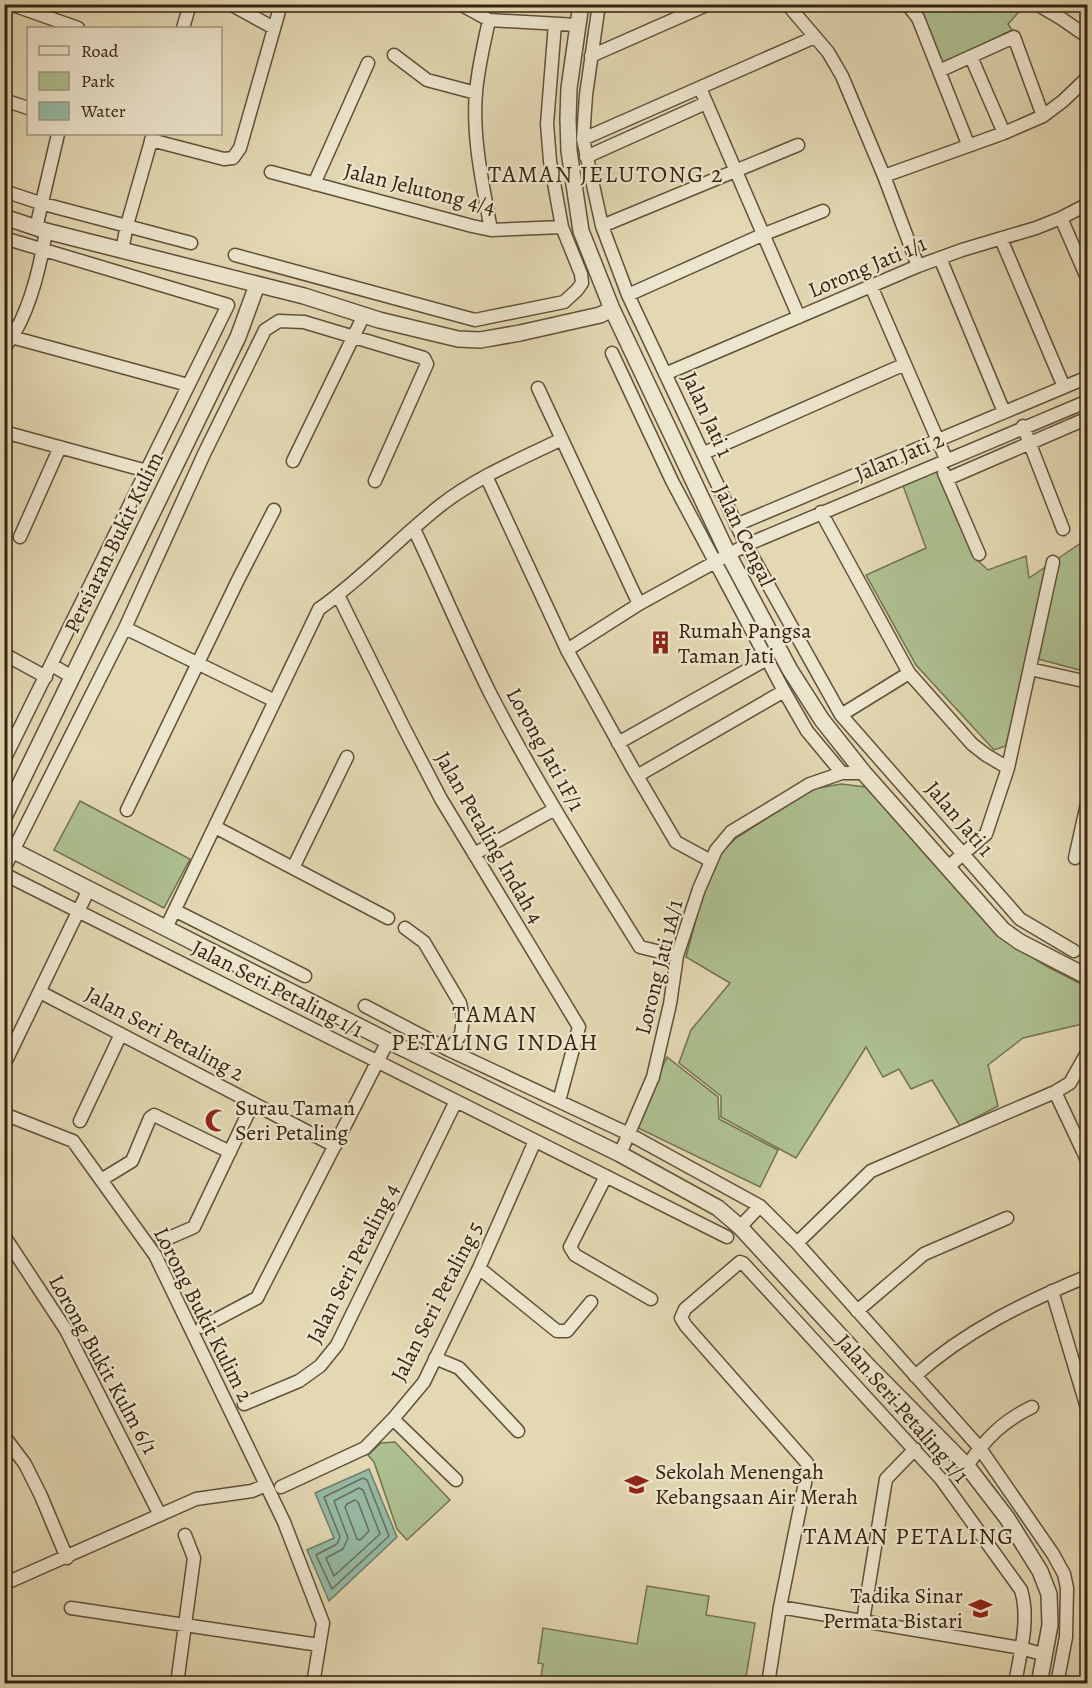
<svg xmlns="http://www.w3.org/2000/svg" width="1092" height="1688" viewBox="0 0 1092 1688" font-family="Alegreya,serif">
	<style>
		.green { fill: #aec091; stroke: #727250; stroke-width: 1.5 }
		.water { fill: #96bba6; stroke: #707e6a; stroke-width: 1.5 }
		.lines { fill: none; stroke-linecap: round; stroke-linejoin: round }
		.shore { stroke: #666f5a; stroke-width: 1.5 }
		.minor-casing { stroke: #615038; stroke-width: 15 }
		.tertiary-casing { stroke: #615038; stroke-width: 18 }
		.minor { stroke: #ede6ce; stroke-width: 12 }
		.tertiary { stroke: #ede6ce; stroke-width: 15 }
		.labels { text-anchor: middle; stroke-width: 4.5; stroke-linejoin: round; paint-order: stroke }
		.street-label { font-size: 22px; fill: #36230f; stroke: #ede6ce }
		.poi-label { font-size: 22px; fill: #36230f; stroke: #ede6ce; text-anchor: start }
		.neighbourhood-label { font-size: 24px; letter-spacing: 1.5px; fill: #36230f; stroke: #ede6ce }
	</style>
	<rect width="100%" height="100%" fill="#e3d8b3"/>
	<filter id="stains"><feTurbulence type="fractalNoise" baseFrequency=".00333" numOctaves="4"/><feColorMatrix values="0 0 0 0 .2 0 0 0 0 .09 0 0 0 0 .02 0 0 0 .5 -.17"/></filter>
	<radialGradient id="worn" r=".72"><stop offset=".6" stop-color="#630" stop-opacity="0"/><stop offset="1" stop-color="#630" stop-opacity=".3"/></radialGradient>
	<path class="green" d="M 916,5 L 1025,5 L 1008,24 L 1012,30 L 942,64 L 921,10 Z
		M 938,467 L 976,559 L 988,570 L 1026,556 L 1029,578 L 1081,543 L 1087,544 L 1087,672 L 1027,656 L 1006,746 L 994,750 L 916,665 L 866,575 L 926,548 L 902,483 Z
		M 841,784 L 866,787 L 999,936 L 1046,966 L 1087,987 L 1087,1023 L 1023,1038 L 988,1065 L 998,1106 L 960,1126 L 932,1080 L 911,1089 L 899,1069 L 883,1077 L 866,1047 L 796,1158 L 721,1117 L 721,1096 L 679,1063 L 691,1030 L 730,983 L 686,957 L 703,893 L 721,853 L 736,838 L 813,789 Z
		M 80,801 L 190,859 L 164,908 L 54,850 Z
		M 667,1057 L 718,1097 L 719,1119 L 778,1150 L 760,1187 L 636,1127 Z
		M 395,1442 L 450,1500 L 407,1540 L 397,1529 L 374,1462 L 368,1455 L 381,1443 Z
		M 647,1586 L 709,1596 L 706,1615 L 755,1623 L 745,1683 L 540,1683 L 543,1664 L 538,1663 L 543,1628 L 637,1644 Z"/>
	<path class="water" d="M 369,1469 L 397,1537 L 329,1601 L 307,1550 L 334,1538 L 315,1493 Z"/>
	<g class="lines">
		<path class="shore" d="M 363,1478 L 367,1480 L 389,1536 L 332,1589 L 316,1555 L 337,1544 L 340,1537 L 324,1497 Z
			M 359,1488 L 363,1490 L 380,1534 L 334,1576 L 326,1558 L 343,1549 L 348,1538 L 334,1501 Z
			M 355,1500 L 358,1502 L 369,1531 L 360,1540 L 357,1539 L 345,1507 L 347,1504 Z"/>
		<defs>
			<path id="minor" d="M 10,4 L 78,28
				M 230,4 L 274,28
				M 460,4 L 489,20 L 577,25
				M 599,4 L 586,95 L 583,139 L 602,226 L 628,295 L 746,545 L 841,715 L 1020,919 L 1074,951
				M 787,4 L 828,52 L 842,76 L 884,176 L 918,266
				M 907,4 L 918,18 L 968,144
				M 1037,4 L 1062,19 L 1088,37
				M 489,20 C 484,44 478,68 476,92 C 472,138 483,185 491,230
				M 183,28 L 190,4
				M 394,55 L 427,80 L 476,93
				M 591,56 L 709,4
				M 971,57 L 1004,133
				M 939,71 L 1014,37 L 1043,116
				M 700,88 L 799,317
				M 4,100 L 28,108
				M 583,139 L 815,37
				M 151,140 L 224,159 L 233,158 L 240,148 L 281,4
				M 586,157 L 706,103
				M 271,172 L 472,226 L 491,230 L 562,227
				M 884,176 L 1004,133 L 1043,116 L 1063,101 L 1088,77
				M 314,184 L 368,63
				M 4,191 L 40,203 L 191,243
				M 1061,218 L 1088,280
				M 602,226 L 798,145
				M 36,228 L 58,134
				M 4,238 L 228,305 L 4,760
				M 1001,239 L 1064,387
				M 122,250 L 127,225 L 153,134
				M 235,255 L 475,320 L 564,302 L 577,290 L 582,283 L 581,274 L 562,227 L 550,161 L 547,124 L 555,24
				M 940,258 L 1004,412
				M 871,286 L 946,459
				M 628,295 L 762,235 L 823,211
				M 4,335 L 188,385
				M 4,348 C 28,319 40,268 46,231
				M 612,353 L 672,481 L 784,691 L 807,731 L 842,773
				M 665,374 L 918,266 L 962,250 L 1036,228 L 1061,218 L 1088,204
				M 538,388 L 639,604
				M 1023,426 L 1063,529
				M 4,432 L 147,471
				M 704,453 L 905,364
				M 293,461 L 364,315
				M 944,473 L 979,554
				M 486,476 L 567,650 L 633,769 L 676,842 L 711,861
				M 947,479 L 1088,418
				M 821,512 L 909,673 L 972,744 L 986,755 L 1008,768
				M 736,525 L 1088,377
				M 414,529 C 440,584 464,641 491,695 C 536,782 588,864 640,947 L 677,956
				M 20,537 L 60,447
				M 338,595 L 405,730 L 441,799 L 579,1027 L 559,1101
				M 125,628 L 275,701
				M 567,650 L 639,604 L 746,545 L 1088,401
				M 4,654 L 46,677
				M 52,665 L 72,677
				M 1030,669 L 1088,682
				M 841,715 L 909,673
				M 618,743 L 767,659
				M 637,776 L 784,691
				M 127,810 L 238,580 L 274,510
				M 215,827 L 388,918
				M 474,854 L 555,809
				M 1075,858 L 1088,799
				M 948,867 L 986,834 L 1008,768 L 1053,562
				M 293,868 L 347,757
				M 4,869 L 125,628 L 204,454 L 265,330 L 279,321 L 304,322 L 424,358 L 427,364 L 375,481
				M 4,874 L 727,1237
				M 176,911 L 305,976
				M 166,928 L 319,609 C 363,578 399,538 441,505 C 477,477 521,459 562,439
				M 405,928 L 424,942 L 460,1003 L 463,1018 L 461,1034 L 449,1050
				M 40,992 L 335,1146
				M 365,1006 L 449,1050 L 629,1134 L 760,1206 L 797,1243 L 979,1447 L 1053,1554 L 1064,1574 L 1067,1588 L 1066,1637 L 1057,1684
				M 4,1065 L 89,889
				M 1055,1092 L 1088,1162
				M 4,1114 L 73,1141 L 155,1255 L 284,1522 L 323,1623 L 313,1684
				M 80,1121 L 121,1034
				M 620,1154 L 653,1077 L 670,1004 L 677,956 L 699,889 L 716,850 L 731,832 L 810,784 L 842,773 L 864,773
				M 606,1176 L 570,1247 L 575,1255 L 651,1299
				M 101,1180 L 132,1161 L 150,1118 L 154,1115 L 230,1152
				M 740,1227 L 760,1206
				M 4,1236 L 66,1330 L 160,1515
				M 162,1241 L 194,1227 L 253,1103
				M 797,1243 L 871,1171 L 1055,1092 L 1070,1083 L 1088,1051
				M 479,1268 L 557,1331 L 567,1331 L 591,1302
				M 1052,1291 L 1088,1411
				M 857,1311 L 924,1254 L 1007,1218
				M 202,1327 L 257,1298 L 388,1041
				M 435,1358 L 459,1368 L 518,1431
				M 915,1376 C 965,1331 1025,1302 1088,1276
				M 244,1404 L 299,1381 L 320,1366 L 337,1345 L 456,1101
				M 393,1419 L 456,1480
				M 4,1436 L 25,1464 L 41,1496 L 67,1558
				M 967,1466 C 985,1439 1003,1421 1032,1407
				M 281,1487 L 365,1448 L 393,1419 L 424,1382 L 479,1268 L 535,1141
				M 4,1584 L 196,1499 L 252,1491 L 266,1485
				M 780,1607 L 1021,1648 L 1045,1655
				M 71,1608 L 319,1645
				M 863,1621 L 886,1479 L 915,1449
				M 177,1684 L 194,1558 L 185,1535
				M 768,1684 L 780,1607 L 808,1468 L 807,1463 L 686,1326 L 681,1318 L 685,1309 L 740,1262 L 743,1263 L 941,1479 L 1021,1590 C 1030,1619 1020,1654 1015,1684"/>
			<path id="tertiary" d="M 581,4 L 569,88 L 568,119 L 569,151 L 581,231 L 612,309 L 728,554 L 790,670 L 822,720 L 864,773 L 1003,930 L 1020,942 L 1088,977
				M 4,217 L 46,231 L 304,296 L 379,320 L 458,339 L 480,340 L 520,333 L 600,315 L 612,309
				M 4,817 L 238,337 L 257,285
				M 4,846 L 388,1041 L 620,1154 L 718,1208 L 740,1227 L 869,1367 L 967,1466 L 1007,1518 L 1040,1571 L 1049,1594 L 1050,1625 L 1039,1684"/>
		</defs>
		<use href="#minor" class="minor-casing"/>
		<use href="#tertiary" class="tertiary-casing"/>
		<use href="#minor" class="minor"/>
		<use href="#tertiary" class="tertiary"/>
	</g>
	<defs>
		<symbol id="building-bare" viewBox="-9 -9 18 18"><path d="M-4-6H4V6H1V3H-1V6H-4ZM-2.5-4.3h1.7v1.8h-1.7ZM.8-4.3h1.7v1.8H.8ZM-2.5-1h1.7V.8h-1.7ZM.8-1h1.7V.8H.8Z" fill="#8f2418" stroke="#ede6ce" stroke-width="2.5" paint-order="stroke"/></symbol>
		<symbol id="mosque-bare" viewBox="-9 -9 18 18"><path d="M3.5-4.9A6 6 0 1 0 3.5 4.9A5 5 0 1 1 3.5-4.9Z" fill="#8f2418" stroke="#ede6ce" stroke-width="2.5" paint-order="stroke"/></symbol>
		<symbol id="school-bare" viewBox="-9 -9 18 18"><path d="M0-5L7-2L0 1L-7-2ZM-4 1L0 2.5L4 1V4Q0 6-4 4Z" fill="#8f2418" stroke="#ede6ce" stroke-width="2.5" paint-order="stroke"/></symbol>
	</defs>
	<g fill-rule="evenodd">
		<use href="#building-bare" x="644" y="626" width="33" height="33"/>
		<use href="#mosque-bare" x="200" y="1104" width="33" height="33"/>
		<use href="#school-bare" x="620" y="1468" width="33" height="33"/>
		<use href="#school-bare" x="964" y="1592" width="33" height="33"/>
	</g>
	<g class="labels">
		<g class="street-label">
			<text transform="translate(420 188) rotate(14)" y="8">Jalan Jelutong 4/4</text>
			<text transform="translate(867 266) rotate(-23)" y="8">Lorong Jati 1/1</text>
			<text transform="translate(708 414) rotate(65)" y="8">Jalan Jati 1</text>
			<text transform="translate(899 456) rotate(-23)" y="8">Jalan Jati 2</text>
			<text transform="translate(745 535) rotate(64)" y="8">Jalan Cengal</text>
			<text transform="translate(113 542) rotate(-64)" y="8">Persiaran Bukit Kulim</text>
			<text transform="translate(546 749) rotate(61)" y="8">Lorong Jati 1F/1</text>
			<text transform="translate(960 818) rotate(49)" y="8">Jalan Jati 1</text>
			<text transform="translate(490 837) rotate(60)" y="8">Jalan Petaling Indah 4</text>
			<text transform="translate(658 967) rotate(-76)" y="8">Lorong Jati 1A/1</text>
			<text transform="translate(278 988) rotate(27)" y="8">Jalan Seri Petaling 1/1</text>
			<text transform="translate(165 1033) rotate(28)" y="8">Jalan Seri Petaling 2</text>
			<text transform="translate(352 1263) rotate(-63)" y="8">Jalan Seri Petaling 4</text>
			<text transform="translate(436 1301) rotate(-63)" y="8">Jalan Seri Petaling 5</text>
			<text transform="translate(204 1314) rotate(63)" y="8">Lorong Bukit Kulim 2</text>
			<text transform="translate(104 1364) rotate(61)" y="8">Lorong Bukit Kulm 6/1</text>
			<text transform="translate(903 1408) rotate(49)" y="8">Jalan Seri Petaling 1/1</text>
		</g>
		<g class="poi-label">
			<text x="678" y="638">Rumah Pangsa<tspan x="678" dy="25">Taman Jati</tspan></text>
			<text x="235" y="1115">Surau Taman<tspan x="235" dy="25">Seri Petaling</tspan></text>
			<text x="655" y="1479">Sekolah Menengah<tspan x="655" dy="25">Kebangsaan Air Merah</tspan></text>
			<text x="963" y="1603" text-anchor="end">Tadika Sinar<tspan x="963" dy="25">Permata Bistari</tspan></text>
		</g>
		<g class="neighbourhood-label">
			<text x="606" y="182">TAMAN JELUTONG 2</text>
			<text x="495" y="1022">TAMAN<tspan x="495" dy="28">PETALING INDAH</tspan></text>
			<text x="909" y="1544">TAMAN PETALING</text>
		</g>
	</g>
	<rect width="1092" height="1688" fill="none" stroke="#e3d8b3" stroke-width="24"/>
	<rect x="6" y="6" width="1080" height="1676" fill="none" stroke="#36230f" stroke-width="3"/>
	<rect x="12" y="12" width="1068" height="1664" fill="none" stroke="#36230f" stroke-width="1.5"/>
	<rect x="27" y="27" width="195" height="108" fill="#ede6ce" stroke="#a49882" stroke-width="1.5"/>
	<rect x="39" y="46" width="30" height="9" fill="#ede6ce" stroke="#a49882" stroke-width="1.5"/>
	<text x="81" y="57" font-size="18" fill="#36230f">Road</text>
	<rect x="39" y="72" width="30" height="18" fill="#aec091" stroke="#a49882" stroke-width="1.5"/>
	<text x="81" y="87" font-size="18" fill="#36230f">Park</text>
	<rect x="39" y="102" width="30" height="18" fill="#96bba6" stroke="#a49882" stroke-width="1.5"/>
	<text x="81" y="117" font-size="18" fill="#36230f">Water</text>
	<rect width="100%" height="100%" filter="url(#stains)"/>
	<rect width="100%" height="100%" fill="url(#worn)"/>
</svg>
